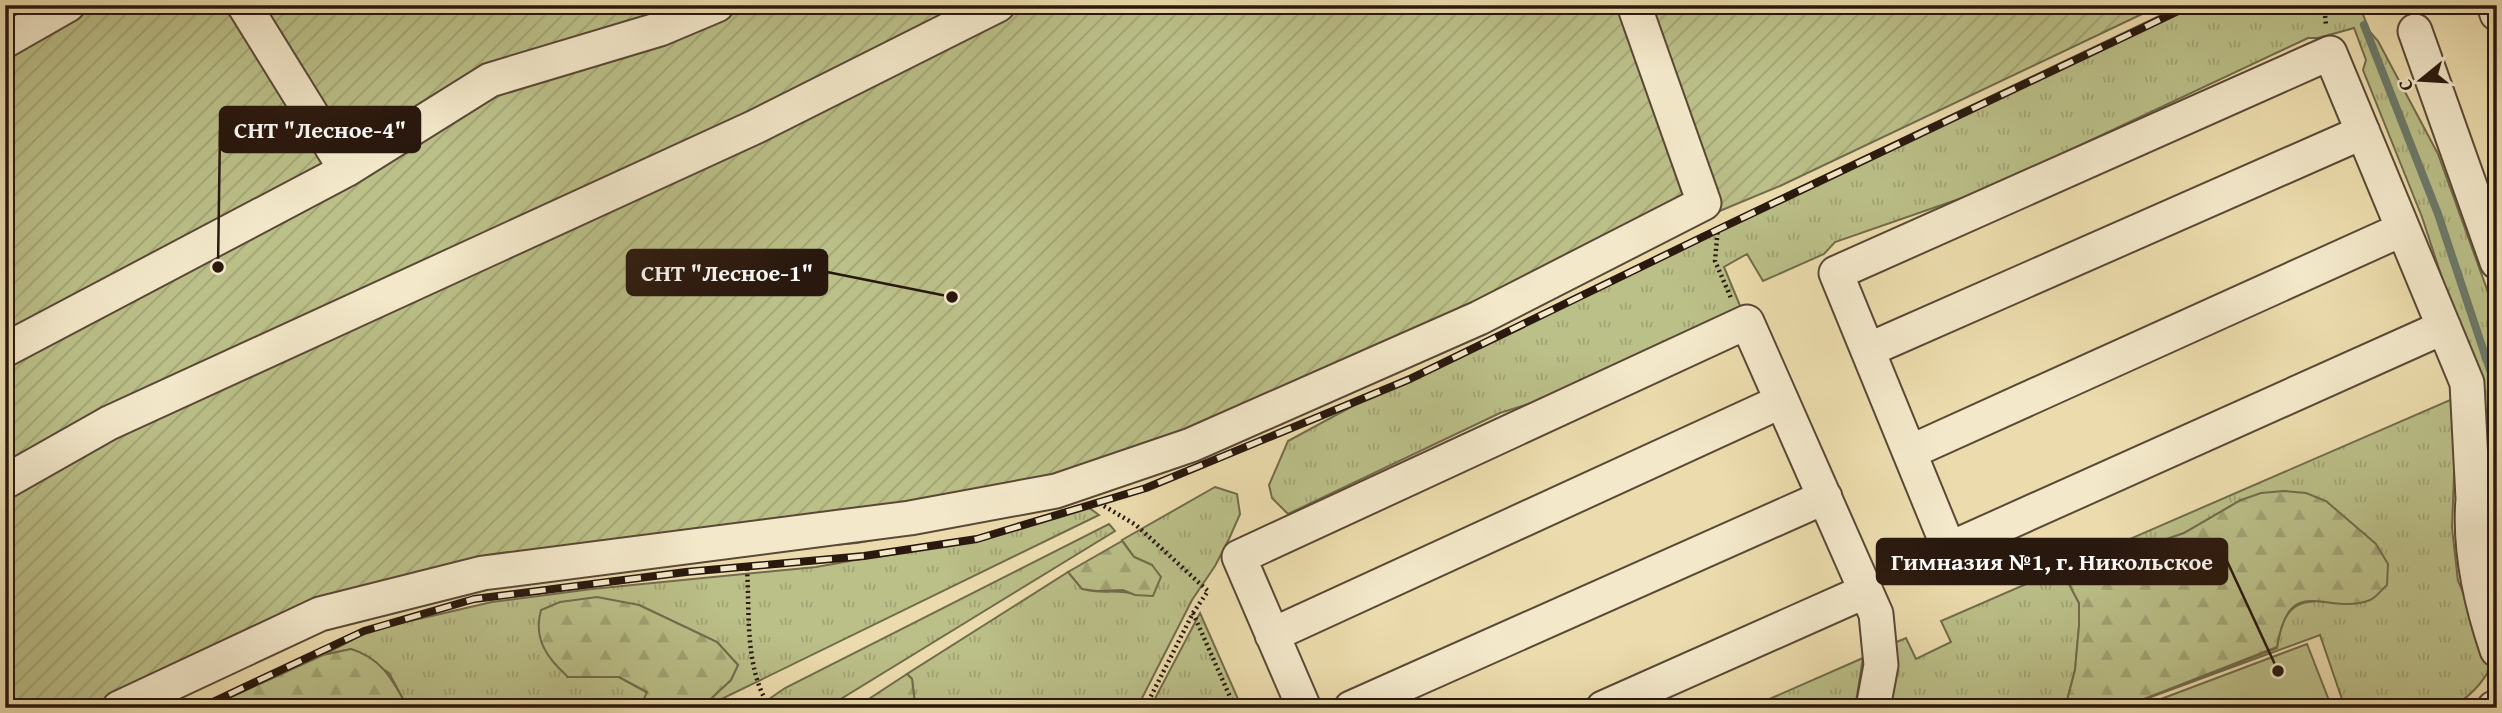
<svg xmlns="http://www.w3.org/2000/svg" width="2502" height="713" viewBox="0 0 2502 713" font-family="'Gentium Book Plus',serif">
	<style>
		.grass { fill: url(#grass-tufts); stroke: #726c4b; stroke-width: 2 }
		.forest { fill: url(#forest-firs); stroke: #726c4b; stroke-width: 2 }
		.garden { fill: url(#garden-furrows); stroke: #726c4b; stroke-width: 2 }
		.pitch { fill: #bbbf88; stroke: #726c4b; stroke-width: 2 }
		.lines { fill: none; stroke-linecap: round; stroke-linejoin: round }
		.stream { stroke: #6c7a6a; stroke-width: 8 }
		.minor-casing { stroke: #5a4936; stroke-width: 37 }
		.path { stroke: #29180e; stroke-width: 4.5; stroke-dasharray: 2 3.5; stroke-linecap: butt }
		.minor { stroke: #f3e8ca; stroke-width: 33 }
		.rail-casing { stroke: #29180e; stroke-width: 8 }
		.rail { stroke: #f3e8ca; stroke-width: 5; stroke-dasharray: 16; stroke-linecap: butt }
		.leader { fill: none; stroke: #29180e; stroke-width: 2.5 }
		.callout-dot { fill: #29180e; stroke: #f3e8ca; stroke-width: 2.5 }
		.callout { fill: #29180e; stroke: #29180e; stroke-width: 2.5 }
		.callout-label { font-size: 24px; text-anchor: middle; font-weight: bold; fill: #fff }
	</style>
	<defs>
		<pattern id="grass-tufts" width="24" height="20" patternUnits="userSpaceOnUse" patternTransform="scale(1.75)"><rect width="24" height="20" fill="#bbbf88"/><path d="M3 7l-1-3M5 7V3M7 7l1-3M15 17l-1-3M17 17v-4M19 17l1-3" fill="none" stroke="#a1a374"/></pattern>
		<pattern id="forest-firs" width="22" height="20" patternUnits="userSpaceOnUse" patternTransform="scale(1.75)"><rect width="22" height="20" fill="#bbbf88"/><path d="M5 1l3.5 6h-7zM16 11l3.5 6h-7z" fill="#a1a374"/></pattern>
		<pattern id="garden-furrows" width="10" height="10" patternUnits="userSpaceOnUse" patternTransform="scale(1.75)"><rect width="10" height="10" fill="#bbbf88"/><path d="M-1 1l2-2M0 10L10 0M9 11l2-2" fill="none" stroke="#a1a374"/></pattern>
	</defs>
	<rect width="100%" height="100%" fill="#ecdcad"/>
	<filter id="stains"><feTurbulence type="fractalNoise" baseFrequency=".00286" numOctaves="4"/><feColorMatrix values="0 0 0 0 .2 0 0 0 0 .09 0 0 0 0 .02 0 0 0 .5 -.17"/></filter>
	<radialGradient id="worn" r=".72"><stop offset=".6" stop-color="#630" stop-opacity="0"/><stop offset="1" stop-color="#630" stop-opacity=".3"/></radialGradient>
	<path class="grass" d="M 2182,5 L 2363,5 L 2360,7 L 2370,32 L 2378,41 L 2438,154 L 2497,317 L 2497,456 L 2494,456 L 2489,446 L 2486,412 L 2422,217 L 2363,70 L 2366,60 L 2354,28 L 2318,38 L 2308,38 L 1985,190 L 1835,242 L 1824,254 L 1763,281 L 1747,254 L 1724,267 L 1741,308 L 1547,398 L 1500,413 L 1288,514 L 1272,498 L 1269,485 L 1288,441 L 1399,381 L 1794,190 Z
		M 2457,397 L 2452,528 L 2458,581 L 2494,662 C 2484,681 2467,703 2445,708 C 2429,711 2409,708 2393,708 L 2391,704 L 2377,708 L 2345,708 L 2320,635 L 2121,708 L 2277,648 C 2285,595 2304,600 2350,603 L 2342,516 L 2326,501 L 2241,500 L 2184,533 L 2069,584 L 2079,603 L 2079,626 L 2075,670 L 2065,708 L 1884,708 L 1894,643 L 1906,638 L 1916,659 L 1951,642 L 1941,621 Z
		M 1215,487 L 1237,494 L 1240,514 L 1229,539 L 1215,566 L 1192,600 L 1137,708 L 913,708 L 915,704 L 912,679 L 907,674 L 1068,572 C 1073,577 1078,586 1084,589 C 1100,595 1118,588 1136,595 L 1152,565 L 1134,557 L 1122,540 Z
		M 2497,501 L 2497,595 C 2490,567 2475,525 2497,501 Z
		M 1088,507 L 1099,515 L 703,708 L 701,708 L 731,680 L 738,665 L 717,642 L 639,605 L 568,677 L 619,677 L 648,693 L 640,708 L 408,708 L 389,673 L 351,649 L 323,655 L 371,630 L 492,602 L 592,589 L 816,567 L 969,540 Z
		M 1109,524 L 1115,531 L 826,708 L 756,708 L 785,688 Z
		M 1200,613 L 1242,708 L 1150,708 Z
		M 1863,658 L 1855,708 L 1749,708 Z"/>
	<path class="forest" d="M 2284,491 L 2306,493 L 2326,501 L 2376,544 L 2388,564 L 2387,585 C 2382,589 2376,598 2370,600 C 2328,617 2289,570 2277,647 L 2121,708 L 2065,708 L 2075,670 L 2079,626 L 2079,603 L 2069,584 L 2081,568 L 2184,533 L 2241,500 L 2261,493 Z
		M 1122,541 L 1134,557 L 1152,565 L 1161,577 L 1153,596 L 1135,595 L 1123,590 L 1097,591 L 1082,589 L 1068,572 Z
		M 597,597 L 639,605 L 717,642 L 738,665 L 731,680 L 701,708 L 640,708 L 647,692 L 619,677 L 568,677 C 547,658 533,639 541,610 L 560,602 Z
		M 351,649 C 382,658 393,681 408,708 L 207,708 L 323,655 Z
		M 907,674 L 912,679 L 915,704 L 913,708 L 855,708 Z"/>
	<path class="garden" d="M 5,5 L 2161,5 L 1780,186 L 1722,210 L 1358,384 L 968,523 L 857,543 L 543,569 L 398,599 L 141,708 L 5,708 Z"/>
	<path class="pitch" d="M 2307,644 L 2332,708 L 2137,708 Z"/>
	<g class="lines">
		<path class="stream" d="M 2364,25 L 2438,214 L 2497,391"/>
		<defs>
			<path id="minor" d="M 244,5 L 346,170
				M 2494,5 L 2497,14
				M 2415,31 L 2497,262
				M 5,41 L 68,5
				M 2444,327 L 1949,549 L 1836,273 L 2330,53 L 2467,383 L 2473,499
				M 5,350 L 346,170 L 490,80 L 660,29 L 717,5
				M 1868,350 L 2363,132
				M 1910,452 L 2403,229
				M 2497,479 L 2473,499 C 2469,549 2481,603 2497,650
				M 5,482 L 109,423 L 755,127 L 998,5
				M 1272,635 L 1782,401
				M 119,708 L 320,614 L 483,573 L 910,518 L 1056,491 L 1191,445 L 1479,318 L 1704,203 L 1634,5
				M 1304,708 L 1239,557 L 1747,322 L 1876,614 L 1881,665 L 1873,708
				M 1351,708 L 1825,497
				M 1603,708 L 1866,591
				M 2494,708 L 2497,707"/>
		</defs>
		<use href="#minor" class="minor-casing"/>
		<path class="path" d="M 2324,5 L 2326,25
			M 1718,227 L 1715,261 L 1731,298
			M 1104,506 L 1136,525 L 1208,591 L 1193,613 L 1145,708
			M 747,569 C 750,615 744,667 770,708
			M 1193,613 L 1235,708"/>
		<use href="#minor" class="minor"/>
		<defs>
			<path id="rail" d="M 200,708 L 364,631 L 474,599 L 686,572 L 864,556 L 977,539 L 1146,488 L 1410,379 L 1719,229 L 2191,5"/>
		</defs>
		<use href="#rail" class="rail-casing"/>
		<use href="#rail" class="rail"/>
	</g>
	<path class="leader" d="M218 267L220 130M952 297L827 272M2278 671L2227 561"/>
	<g class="callout-dot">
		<circle cx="218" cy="267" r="7"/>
		<circle cx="952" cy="297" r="7"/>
		<circle cx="2278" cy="671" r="7"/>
	</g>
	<g class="callout">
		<rect x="220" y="107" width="200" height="45" rx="7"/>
		<rect x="627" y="250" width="200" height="45" rx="7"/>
		<rect x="1877" y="539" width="350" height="45" rx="7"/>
	</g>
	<g class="callout-label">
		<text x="320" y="138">СНТ "Лесное-4"</text>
		<text x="727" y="281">СНТ "Лесное-1"</text>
		<text x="2052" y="570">Гимназия №1, г. Никольское</text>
	</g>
	<rect width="2502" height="713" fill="none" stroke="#ecdcad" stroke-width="28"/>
	<rect x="7" y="7" width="2488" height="699" fill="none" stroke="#29180e" stroke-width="3.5"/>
	<rect x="14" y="14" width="2474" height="685" fill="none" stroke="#29180e" stroke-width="2"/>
	<g transform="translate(2421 80) rotate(252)" stroke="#f3e8ca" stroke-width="5" paint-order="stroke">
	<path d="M0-5L12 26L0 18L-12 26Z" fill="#29180e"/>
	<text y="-10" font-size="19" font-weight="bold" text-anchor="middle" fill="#29180e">С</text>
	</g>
	<rect width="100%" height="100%" filter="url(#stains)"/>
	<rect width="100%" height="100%" fill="url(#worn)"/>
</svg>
